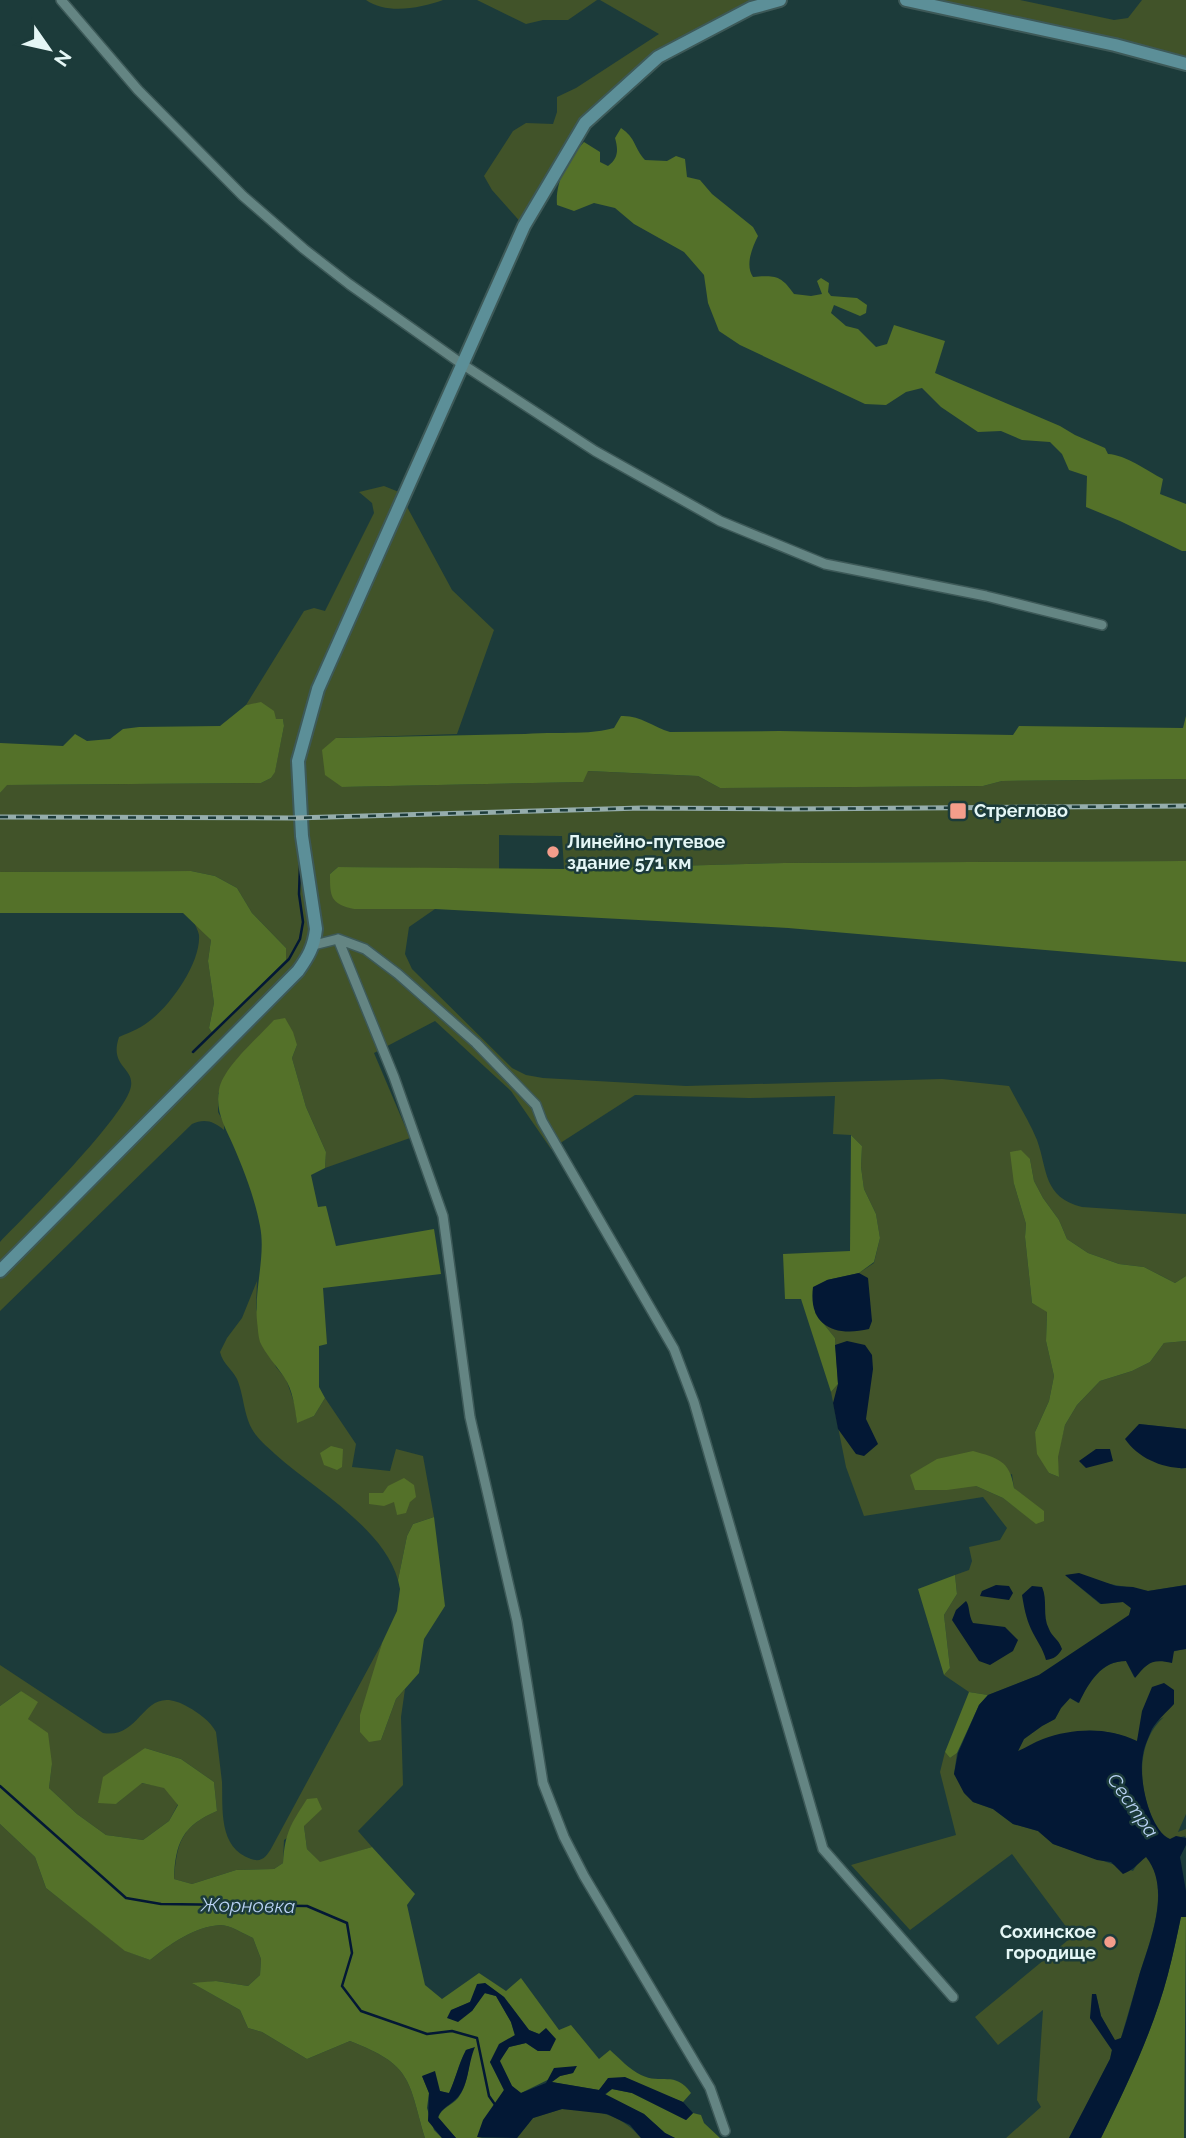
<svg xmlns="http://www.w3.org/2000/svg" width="1186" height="2138" viewBox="0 0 1186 2138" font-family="Raleway,sans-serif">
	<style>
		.green { fill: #415329; fill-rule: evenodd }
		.forest { fill: #547129 }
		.water { fill: #031835 }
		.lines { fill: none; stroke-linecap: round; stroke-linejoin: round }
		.stream { stroke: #031835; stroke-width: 2.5 }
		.street-casing { stroke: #3d5958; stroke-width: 12 }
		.secondary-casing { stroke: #3d5958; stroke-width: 16 }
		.street { stroke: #648583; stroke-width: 9 }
		.secondary { stroke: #5c8f98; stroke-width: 12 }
		.rail-casing { stroke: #95adac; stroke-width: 5 }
		.rail { stroke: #1c3b3a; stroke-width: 2.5; stroke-dasharray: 8; stroke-linecap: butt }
		.poi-dot { fill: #f49d8b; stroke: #1c3b3a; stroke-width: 2.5 }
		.labels { text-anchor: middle; stroke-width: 5; stroke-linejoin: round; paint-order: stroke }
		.poi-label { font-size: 18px; font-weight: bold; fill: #e4f6f5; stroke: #1c3b3a; text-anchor: start }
		.water-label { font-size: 19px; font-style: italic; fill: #bad3f5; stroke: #1c3b3a }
	</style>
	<rect width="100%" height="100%" fill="#1c3b3a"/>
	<path class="green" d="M 366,0 L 443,0 C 421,8 387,15 366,0 Z
		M 477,0 L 597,0 L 568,20 L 543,20 L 526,24 Z
		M 600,0 L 780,0 L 658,57 L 585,123 L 524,226 L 492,190 L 484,176 L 513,131 L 526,123 L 553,124 L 557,112 L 557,97 L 576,88 L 659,34 Z
		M 906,0 L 1020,0 L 1114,20 L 1128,18 L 1142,0 L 1186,0 L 1186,64 Z
		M 384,486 L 399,492 L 452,590 L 494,630 L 457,734 L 336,738 L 342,787 L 582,782 L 587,771 L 698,776 L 720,788 L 983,786 L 1002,781 L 1186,779 L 1186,861 L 785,863 L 564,869 L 562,836 L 499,835 L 499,869 L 338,867 L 330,874 L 354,909 L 435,909 L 409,927 L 405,954 L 412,969 L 512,1068 L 526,1075 L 543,1078 L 686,1086 L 942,1079 L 1009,1086 C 1018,1104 1030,1122 1037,1140 C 1048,1171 1043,1197 1082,1207 L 1186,1214 L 1186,1276 L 1175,1283 L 1144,1267 L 1119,1264 L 1088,1253 L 1067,1239 L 1059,1220 L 1043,1198 L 1034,1181 L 1030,1159 L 1014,1184 L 1026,1224 L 1025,1237 L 1032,1303 L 1047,1311 L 1046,1341 L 1054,1376 L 1049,1401 L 1035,1432 L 1049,1473 L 1059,1477 L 1057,1457 L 1065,1425 L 1077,1405 L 1100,1381 L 1132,1371 L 1150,1362 L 1164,1343 L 1186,1341 L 1186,1429 L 1139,1424 L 1181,1469 L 1186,1468 L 1186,1585 L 1148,1591 L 1066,1576 L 1100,1604 L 1123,1602 L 1131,1608 L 1129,1616 L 1039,1675 L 988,1695 L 969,1692 L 944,1675 L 950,1668 L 944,1615 L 957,1594 L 955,1575 L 969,1570 L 972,1561 L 969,1547 L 1000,1540 L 1007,1528 L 983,1497 L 864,1516 L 846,1467 L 831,1392 L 838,1384 L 835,1338 L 815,1313 L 859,1273 L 874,1263 L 880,1238 L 876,1214 L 864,1189 L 861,1167 L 862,1146 L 851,1135 L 833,1134 L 835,1096 L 749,1098 L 635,1095 L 551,1149 L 511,1091 L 435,1021 L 374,1053 L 410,1138 L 325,1168 L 326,1152 L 306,1107 L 292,1058 L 297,1045 L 218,1093 L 218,1112 L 224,1123 L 224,1130 C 214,1121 204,1118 192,1124 L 0,1311 L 0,1242 C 25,1216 127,1115 131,1086 C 134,1067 109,1067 119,1037 C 131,1032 143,1027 152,1019 C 172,1003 201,962 199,935 C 198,930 195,925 193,920 L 211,940 L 208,961 L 214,1003 L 209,1028 L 213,1034 L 286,960 L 286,948 L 252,913 L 237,888 L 215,876 L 191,871 L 0,872 L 0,793 L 6,785 L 261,783 L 271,778 L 275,771 L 284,726 L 283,719 L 276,719 L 261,703 L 246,705 L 304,611 L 314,608 L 325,611 L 374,513 L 372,503 L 359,492 ZM 1012,1474 L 1014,1488 L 1023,1497 L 1036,1523 L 1003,1498 L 976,1486 Z
		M 257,1281 L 256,1309 L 276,1367 L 286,1379 L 295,1405 L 297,1422 L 314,1416 L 325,1398 L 356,1444 L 352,1467 L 390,1471 L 396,1449 L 423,1456 L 434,1517 L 413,1524 L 407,1536 L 398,1580 C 383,1527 315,1490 275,1454 C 269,1448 261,1442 256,1435 C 243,1418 245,1398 237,1379 C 232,1369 223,1364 220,1352 L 227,1338 L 242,1318 ZM 369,1493 L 383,1493 L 410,1502 L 397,1514 L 395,1502 Z
		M 382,1643 L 374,1673 L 381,1740 L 396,1699 L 405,1689 L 401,1717 L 403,1785 L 358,1831 L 372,1847 L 320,1863 L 307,1849 L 304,1826 L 284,1840 L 283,1863 L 274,1869 L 236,1870 L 192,1884 L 174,1879 C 177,1843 181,1826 217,1811 L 214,1782 L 181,1759 L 145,1748 L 116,1804 L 141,1783 L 164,1787 L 178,1804 L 169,1821 L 143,1840 L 106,1835 L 77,1814 L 49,1788 L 52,1764 L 28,1719 L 21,1691 L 0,1706 L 0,1665 L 103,1733 C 144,1740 142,1680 188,1707 C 199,1713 210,1721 216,1732 C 218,1748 220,1765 222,1782 C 223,1808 218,1848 251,1859 C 262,1863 267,1856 272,1847 Z
		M 1186,1649 L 1186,1814 L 1178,1832 L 1186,1829 L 1186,1838 L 1185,1836 C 1180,1837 1174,1840 1169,1839 C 1161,1837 1159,1829 1155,1823 C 1138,1791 1135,1742 1164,1717 L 1140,1729 L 1137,1742 C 1098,1721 1053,1732 1017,1753 L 1024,1739 L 1042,1726 L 1055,1719 L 1061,1708 L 1070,1698 L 1078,1703 C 1090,1682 1101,1661 1126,1661 L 1134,1677 C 1147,1663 1166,1651 1186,1649 Z
		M 945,1752 L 950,1758 L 957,1753 L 954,1774 L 973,1802 L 993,1809 L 1013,1824 L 1038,1831 L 1053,1844 L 1133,1871 L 1138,1863 L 1147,1856 C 1171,1891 1150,1940 1139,1976 C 1133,1997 1127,2017 1121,2038 L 1115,2041 L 1101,2016 L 1096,1994 L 1090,2018 L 1112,2050 L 1110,2059 L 1069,2138 L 1006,2138 L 1041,2107 L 1037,2100 L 1043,2010 L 998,2045 L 975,2017 L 1073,1936 L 1012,1854 L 910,1930 L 851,1865 L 956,1835 L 940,1772 Z
		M 0,1824 L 35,1857 L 46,1888 L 126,1951 L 150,1960 C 169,1945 195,1926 221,1925 C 230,1925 244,1934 253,1938 L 261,1959 L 260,1975 L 248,1986 L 216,1981 L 194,1984 L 240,2010 L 248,2028 L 262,2032 L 307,2059 L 350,2041 C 412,2065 408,2079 425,2138 L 0,2138 Z
		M 562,2109 C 595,2110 619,2112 641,2138 L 517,2138 L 533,2118 Z"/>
	<path class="forest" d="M 621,128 C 636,138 634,148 645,160 L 667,161 L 676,156 L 685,159 L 687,177 L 700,180 L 712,194 L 753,227 L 758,236 C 752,248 745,265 753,277 C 775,275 781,275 794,294 L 811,296 L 822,294 L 817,281 L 821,278 L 829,283 L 828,292 L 831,296 L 857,298 L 867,305 L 866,313 L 860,316 L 834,305 L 831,313 L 846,326 L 858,329 L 876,347 L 887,344 L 894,325 L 945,341 L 935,373 L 1060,426 L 1075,435 L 1105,448 L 1108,454 C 1126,455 1146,470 1163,479 L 1160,494 L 1186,504 L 1186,551 L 1182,551 L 1120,521 L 1086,507 L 1087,476 L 1069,470 L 1062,454 L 1050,442 L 1022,440 L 1001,431 L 978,432 L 941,407 L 922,388 L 906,392 L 886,405 L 865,404 L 740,345 L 719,331 L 708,303 L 704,275 L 684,252 L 634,224 L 615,208 L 594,203 L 574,211 L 557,205 C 555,181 568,159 584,142 L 600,152 L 600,162 L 608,166 C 619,158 618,149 615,138 Z
		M 261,702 L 274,711 L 276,719 L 283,719 L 284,726 L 275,772 L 271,778 L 261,783 L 7,785 L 0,793 L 0,743 L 63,746 L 75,734 L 87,741 L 110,739 L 123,729 L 139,727 L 220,726 L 246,705 Z
		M 621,716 C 640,715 653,727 670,732 L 779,731 L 1013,735 L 1019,726 L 1183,728 L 1186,716 L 1186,779 L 1002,781 L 983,786 L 720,788 L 698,776 L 588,771 L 583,782 L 342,787 L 325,775 L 322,750 L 336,738 L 525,734 C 555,731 584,736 614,728 Z
		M 1186,861 L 1186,962 L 788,928 L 435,909 L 354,909 C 330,904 330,896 330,874 L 338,867 L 564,869 L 785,863 Z
		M 191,871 L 215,876 L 237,888 L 252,913 L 286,948 L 286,960 L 213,1034 L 209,1028 L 214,1003 L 208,961 L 211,940 L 183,913 L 0,913 L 0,872 Z
		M 285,1018 L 293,1032 L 297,1045 L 292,1058 L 306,1107 L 326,1152 L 325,1168 L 311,1175 L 318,1207 L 326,1206 L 336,1246 L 434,1229 L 441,1274 L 323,1288 L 327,1344 L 319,1346 L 319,1387 L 325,1398 L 314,1416 L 297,1423 C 295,1408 293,1390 284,1377 C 276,1365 266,1355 260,1342 C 258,1336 258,1328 257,1321 C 254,1289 266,1256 260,1226 C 255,1199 244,1170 233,1145 C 225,1127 215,1111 219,1090 C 223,1067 258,1038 274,1020 Z
		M 851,1135 L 862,1146 L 861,1167 L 864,1189 L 876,1214 L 880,1238 L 874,1262 L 859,1273 L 827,1280 L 815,1313 L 835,1338 L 838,1384 L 831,1392 L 801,1299 L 785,1299 L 783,1254 L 850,1251 Z
		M 1021,1150 L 1030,1159 L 1034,1181 L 1043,1198 L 1059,1220 L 1067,1239 L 1088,1253 L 1119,1264 L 1144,1267 L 1175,1283 L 1186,1276 L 1186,1341 L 1164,1343 L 1150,1362 L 1132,1371 L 1100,1381 L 1077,1405 L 1065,1425 L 1058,1457 L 1059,1477 L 1049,1473 L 1037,1454 L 1035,1432 L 1049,1401 L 1054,1376 L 1046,1341 L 1047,1312 L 1032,1303 L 1025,1237 L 1026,1224 L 1014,1184 L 1010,1152 Z
		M 331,1446 L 343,1449 L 342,1467 L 337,1470 L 324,1465 L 320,1453 Z
		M 973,1451 C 997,1458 1010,1460 1014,1488 L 1044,1511 L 1044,1521 L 1036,1524 L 1003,1498 L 976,1486 L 947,1490 L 915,1490 L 910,1475 L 937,1459 Z
		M 404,1478 L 414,1485 L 416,1497 L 410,1502 L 406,1513 L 397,1515 L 394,1502 L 384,1506 L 369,1504 L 369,1493 L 383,1493 L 388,1486 Z
		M 434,1517 L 445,1606 L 424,1639 L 419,1673 L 396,1699 L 381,1740 L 369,1742 L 360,1732 L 360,1715 L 382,1643 L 397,1611 L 400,1589 L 398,1580 L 407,1536 L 413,1524 Z
		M 955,1575 L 957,1594 L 944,1615 L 950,1668 L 944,1675 L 918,1589 Z
		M 21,1691 L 38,1702 L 28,1719 L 48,1733 L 52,1764 L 49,1788 L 77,1814 L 106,1835 L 143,1840 L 169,1821 L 178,1805 L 164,1788 L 142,1783 L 116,1804 L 98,1803 L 103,1777 L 145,1748 L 181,1759 L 214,1782 L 217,1811 C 183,1825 175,1843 174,1879 L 192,1884 L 236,1870 L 274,1869 L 283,1863 C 285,1832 291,1824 307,1799 L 317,1798 L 322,1809 L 304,1826 L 307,1849 L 320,1862 L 372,1847 L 415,1894 L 407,1905 L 425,1985 L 442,1999 L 479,1973 L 506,1991 L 521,1978 L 559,2030 L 571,2025 L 599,2059 L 610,2050 C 619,2058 630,2070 641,2075 C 661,2085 675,2070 691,2093 L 683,2102 L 654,2091 L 608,2079 L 599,2090 L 551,2082 L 560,2076 L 573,2073 L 576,2066 L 521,2093 L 512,2086 L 499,2061 L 509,2047 L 526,2043 L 538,2051 L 539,2034 L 529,2030 L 504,1997 L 485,1983 L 470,2002 L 452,2010 L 472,2011 L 484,1993 L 496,1996 L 511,2022 L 515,2036 L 490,2062 L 504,2090 L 478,2137 L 482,2138 L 456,2138 L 438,2118 C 442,2107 451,2106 458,2098 C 469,2084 468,2064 473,2048 L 466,2050 C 458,2065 456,2078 449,2094 L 440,2091 L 422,2076 L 429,2093 L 427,2108 L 434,2130 L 442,2138 L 425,2138 C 408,2079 412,2065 350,2041 L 307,2059 L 262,2032 L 248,2028 L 240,2010 L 192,1983 L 216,1981 L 248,1986 L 260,1975 L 261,1959 L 253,1938 C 244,1934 230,1925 221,1925 C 195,1926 169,1945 150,1960 L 125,1951 L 46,1888 L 35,1857 L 0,1824 L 0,1706 Z
		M 969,1692 L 988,1695 L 979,1705 L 957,1753 L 950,1758 L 945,1752 Z
		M 1181,1916 L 1186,1917 L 1184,2138 L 1101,2138 C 1127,2085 1153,2031 1168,1974 C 1173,1955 1177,1935 1181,1916 Z
		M 612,2089 L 632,2093 L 686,2120 L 693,2113 L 701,2115 L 704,2123 L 720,2138 L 675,2138 L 665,2133 L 644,2114 L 605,2095 Z"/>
	<path class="water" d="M 859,1273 L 868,1278 L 872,1321 L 869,1329 C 835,1337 808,1326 813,1287 L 827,1280 Z
		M 847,1341 L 865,1345 L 872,1355 L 873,1369 L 866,1419 L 878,1444 L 864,1456 L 856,1454 L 838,1429 L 833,1403 L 838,1384 L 835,1345 Z
		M 1139,1424 L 1186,1429 L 1186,1468 C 1163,1469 1138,1458 1125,1439 Z
		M 1096,1449 L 1110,1449 L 1113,1461 L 1086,1468 L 1079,1461 Z
		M 1079,1573 L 1116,1586 L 1133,1587 L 1148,1591 L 1186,1585 L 1186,1649 L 1174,1651 L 1172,1663 C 1152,1658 1147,1663 1135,1678 L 1126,1661 C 1101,1661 1089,1682 1079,1703 L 1070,1698 L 1061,1708 L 1055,1719 L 1042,1726 L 1024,1739 L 1018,1751 C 1026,1748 1034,1742 1043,1739 C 1074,1728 1107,1727 1137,1741 L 1142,1711 L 1152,1687 L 1164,1683 L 1174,1690 L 1174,1704 C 1167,1712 1157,1720 1152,1729 C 1149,1736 1144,1747 1143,1755 C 1138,1777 1149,1830 1170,1839 L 1176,1836 L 1186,1838 L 1186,1845 L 1180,1857 L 1186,1891 L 1186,1917 L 1181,1917 C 1177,1936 1173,1955 1168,1974 C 1153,2031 1127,2085 1101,2138 L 1069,2138 L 1110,2059 L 1112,2050 L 1090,2018 L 1092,1994 L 1096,1994 L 1101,2016 L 1115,2040 L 1121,2038 C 1128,2018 1133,1997 1139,1976 C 1150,1941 1172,1889 1146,1857 C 1138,1863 1134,1870 1123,1874 L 1111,1862 L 1097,1860 L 1053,1844 L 1038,1831 L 1013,1824 L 993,1809 L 973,1802 L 964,1793 L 954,1774 L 958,1753 L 979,1705 L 988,1695 L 1039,1675 L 1129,1615 L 1131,1608 L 1123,1602 L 1101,1604 L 1065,1575 Z
		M 996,1585 L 1009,1586 L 1013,1593 L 1009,1600 L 980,1596 L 982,1591 Z
		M 1032,1586 L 1042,1587 C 1048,1600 1042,1616 1049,1629 C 1052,1637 1058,1638 1062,1649 C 1058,1656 1054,1659 1046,1660 C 1043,1648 1036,1640 1031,1629 C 1026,1618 1024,1607 1022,1595 Z
		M 966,1601 C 970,1606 968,1614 973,1623 L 1005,1627 L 1018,1640 L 1013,1651 L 990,1665 L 979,1661 L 952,1620 L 956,1610 Z
		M 485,1983 L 504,1997 L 529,2030 L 539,2034 L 546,2028 L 556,2039 L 550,2051 L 538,2051 L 526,2043 L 509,2047 L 500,2061 L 512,2086 L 521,2093 L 546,2083 L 554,2068 L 577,2066 L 573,2073 L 560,2076 L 552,2082 L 599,2090 L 608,2078 L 625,2077 L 683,2102 L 693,2113 L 686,2120 L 632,2093 L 612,2089 L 605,2094 L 644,2114 L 665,2133 L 675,2138 L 641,2138 L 630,2125 L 607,2114 L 562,2109 L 533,2118 L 517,2138 L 477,2137 L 483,2120 L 504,2090 L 490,2062 L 499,2044 L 515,2035 L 511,2022 L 496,1996 L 485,1993 L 472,2011 L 458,2022 L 447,2018 L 451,2010 L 470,2002 L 477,1984 Z
		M 475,2047 C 468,2063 469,2084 458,2097 C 451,2105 442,2107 438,2117 L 456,2138 L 442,2138 L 428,2121 L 429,2093 L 422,2076 L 435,2071 L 440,2091 L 449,2093 C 456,2078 458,2066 466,2050 Z"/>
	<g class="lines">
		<path class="stream" d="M 193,1052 L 289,959 L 300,939 L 303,922 L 299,894 L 300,865
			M 0,1786 L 126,1898 L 161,1904 L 307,1906 L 347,1923 L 352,1953 L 342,1986 L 361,2011 L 427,2034 L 452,2031 L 477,2038 L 489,2096 L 496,2106"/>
		<defs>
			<path id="street" d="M 61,0 L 138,90 L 243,196 L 304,249 L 349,284 L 462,364 L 595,451 L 720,521 L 825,564 L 986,596 L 1102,625
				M 338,939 L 394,1077 L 443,1216 L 470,1417 L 517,1621 L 543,1783 L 564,1837 L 584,1876 L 710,2088 L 725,2131
				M 314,945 L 338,939 L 365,949 L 398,974 L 476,1043 L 536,1105 L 542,1121 L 674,1349 L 694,1402 L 823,1849 L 953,1997"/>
			<path id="secondary" d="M 906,0 L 1115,45 L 1186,64
				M 0,1271 L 298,971 C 308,957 314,947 316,929 L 302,836 L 298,761 L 318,689 L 524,226 L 585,123 L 658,57 L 751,8 L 780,0"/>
		</defs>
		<use href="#street" class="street-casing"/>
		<use href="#secondary" class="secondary-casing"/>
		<use href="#street" class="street"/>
		<use href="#secondary" class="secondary"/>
		<defs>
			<path id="rail" d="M 0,817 L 295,818 L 642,808 L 792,809 L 1186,806"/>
		</defs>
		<use href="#rail" class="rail-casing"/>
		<use href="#rail" class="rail"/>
	</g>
	<g class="poi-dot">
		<rect x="949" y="802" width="18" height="18" rx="3.5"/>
		<circle cx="553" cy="852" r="7"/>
		<circle cx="1110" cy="1942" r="7"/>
	</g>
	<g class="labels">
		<g class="poi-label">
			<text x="974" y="817">Стреглово</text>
			<text x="567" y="848">Линейно-путевое<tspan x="567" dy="21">здание 571 км</tspan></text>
			<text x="1096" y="1938" text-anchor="end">Сохинское<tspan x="1096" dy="21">городище</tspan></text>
		</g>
		<g class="water-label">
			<text transform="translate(1133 1805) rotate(55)" y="7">Сестра</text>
			<text transform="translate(248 1905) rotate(1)" y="7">Жорновка</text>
		</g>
	</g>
	<g transform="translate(49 49) rotate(124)" stroke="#1c3b3a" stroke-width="5" paint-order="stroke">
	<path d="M0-5L12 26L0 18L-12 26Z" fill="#e4f6f5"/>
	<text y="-10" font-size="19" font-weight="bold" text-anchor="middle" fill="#e4f6f5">N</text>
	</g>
</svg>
